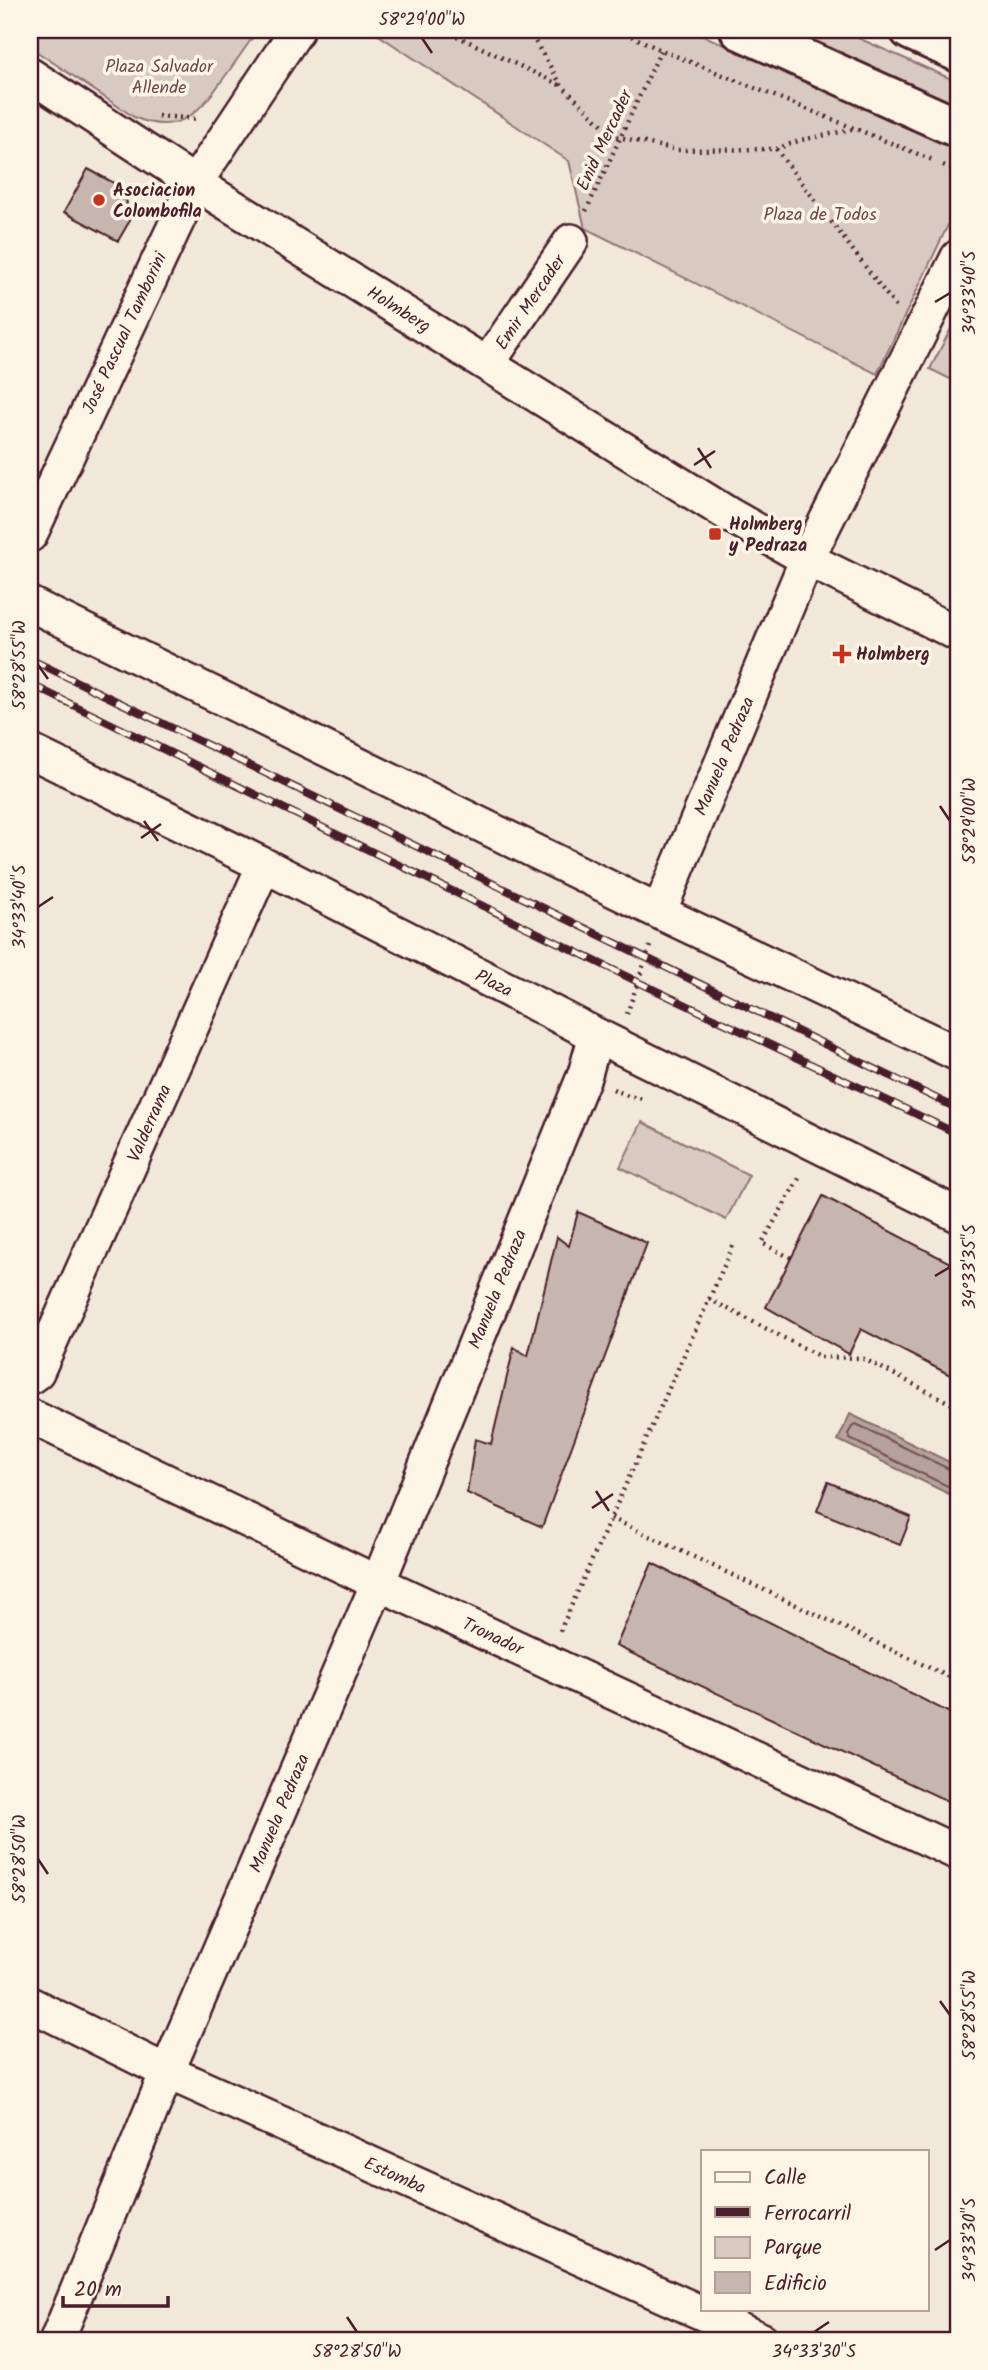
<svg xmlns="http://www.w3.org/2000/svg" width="988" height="2370" viewBox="0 0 988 2370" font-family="Kalam,sans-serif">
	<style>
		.green { fill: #d8cac0; stroke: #917476; stroke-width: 2 }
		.water { fill: #b6a19c; stroke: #8b6d6f; stroke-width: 2 }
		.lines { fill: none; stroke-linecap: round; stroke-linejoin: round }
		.shore { stroke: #755358; stroke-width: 2 }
		.building { fill: #c7b6af; stroke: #4a1f2b; stroke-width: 2 }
		.minor-casing { stroke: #4a1f2b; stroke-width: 38 }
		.major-casing { stroke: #4a1f2b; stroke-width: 44 }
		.path { stroke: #4a1f2b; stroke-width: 4.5; stroke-dasharray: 2 5; stroke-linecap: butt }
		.minor { stroke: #fcf5e5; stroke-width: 33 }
		.major { stroke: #fcf5e5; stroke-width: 38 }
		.rail-casing { stroke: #4a1f2b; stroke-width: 8 }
		.rail { stroke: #fcf5e5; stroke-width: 5; stroke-dasharray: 16; stroke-linecap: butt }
		.ticks { fill: none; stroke: #4a1f2b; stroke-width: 2.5 }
		.poi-dot { fill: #c8321e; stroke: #fcf5e5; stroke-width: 2.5 }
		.labels { text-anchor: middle; stroke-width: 7; stroke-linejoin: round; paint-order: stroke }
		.park-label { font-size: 18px; fill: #6e4a50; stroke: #fcf5e5 }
		.street-label { font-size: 18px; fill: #4a1f2b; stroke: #fcf5e5 }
		.poi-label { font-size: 18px; font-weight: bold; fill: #4a1f2b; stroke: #fcf5e5; text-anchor: start }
		.neatline { fill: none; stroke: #4a1f2b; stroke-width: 2.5 }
		.ticks-label { font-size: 18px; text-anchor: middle; fill: #4a1f2b }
	</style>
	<rect width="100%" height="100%" fill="#f1e8da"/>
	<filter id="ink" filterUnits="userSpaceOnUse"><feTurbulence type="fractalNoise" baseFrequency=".0143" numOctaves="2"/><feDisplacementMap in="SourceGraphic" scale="14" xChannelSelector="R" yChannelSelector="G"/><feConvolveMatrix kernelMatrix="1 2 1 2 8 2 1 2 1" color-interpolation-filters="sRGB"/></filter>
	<g filter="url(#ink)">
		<path class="green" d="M 30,30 L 258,30 C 247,45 237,60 226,75 C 201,110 180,138 134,117 L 30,47 Z
			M 371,30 L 691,30 L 958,148 L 958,204 L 877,374 L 585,228 L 569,161 Z
			M 787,30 L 840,30 L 958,82 L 958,108 Z
			M 958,315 L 958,383 L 930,369 Z
			M 642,1122 L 749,1175 L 726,1220 L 620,1167 Z"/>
		<path class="water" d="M 850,1414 L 958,1466 L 957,1498 L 838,1440 Z"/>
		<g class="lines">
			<path class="shore" d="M 958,1472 L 953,1471 L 856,1424 L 853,1425 L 848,1434 L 850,1439 L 958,1491"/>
		</g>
		<path class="building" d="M 88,169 L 125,189 L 129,222 L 118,241 L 64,212 Z
			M 823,1196 L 958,1267 L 958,1379 L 861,1329 L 849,1354 L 766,1307 Z
			M 578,1212 L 647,1243 L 542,1527 L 467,1493 L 475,1439 L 491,1444 L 514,1347 L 528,1356 L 557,1237 L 569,1246 Z
			M 828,1482 L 911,1517 L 900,1545 L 817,1511 Z
			M 652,1563 L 958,1717 L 958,1806 L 616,1646 Z"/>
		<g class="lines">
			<defs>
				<path id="minor" d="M 30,75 L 195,183 L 728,514 L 807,559 L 958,634
					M 488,363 L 571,241
					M 30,535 L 195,183 L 297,30
					M 30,604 L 659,912 L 958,1054
					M 30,751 L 264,865 L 596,1035 L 958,1215
					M 659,912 L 807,559 L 958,257
					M 30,1377 L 37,1372 L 264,865
					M 30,1416 L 378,1583 L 958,1853
					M 30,2004 L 167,2072 L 762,2340
					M 57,2340 L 167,2072 L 378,1583 L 585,1074 L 596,1035"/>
				<path id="major" d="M 740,30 L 958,128
					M 910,30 L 958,52"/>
			</defs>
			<use href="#minor" class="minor-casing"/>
			<use href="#major" class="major-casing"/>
			<path class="path" d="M 444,30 L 562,86
				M 528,30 L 562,86 L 614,136 L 677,150 L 776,149 L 801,140 L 855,129
				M 619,30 L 661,50 L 935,161
				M 30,34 L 39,41
				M 158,116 L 199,119
				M 776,149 L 896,307
				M 943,165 L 958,171
				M 586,211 L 661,50
				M 627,1014 L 650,946
				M 613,1089 L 628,1096 L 644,1099
				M 791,1258 L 762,1243 L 801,1175
				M 709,1299 L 821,1357 L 862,1358 L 958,1407
				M 611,1518 L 958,1681
				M 560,1631 L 733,1246"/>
			<use href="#minor" class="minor"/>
			<use href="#major" class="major"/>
			<defs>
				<path id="rail" d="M 30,659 L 958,1109
					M 30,684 L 638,982 L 958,1134"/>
			</defs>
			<use href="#rail" class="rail-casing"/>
			<use href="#rail" class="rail"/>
		</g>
	</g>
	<path class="ticks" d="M 422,38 L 432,53M 935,302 L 950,293M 698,448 L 711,468M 694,465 L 715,451M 38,665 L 48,679M 940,806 L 950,821M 144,821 L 158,841M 141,838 L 161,824M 38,907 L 53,897M 935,1276 L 950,1267M 596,1491 L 609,1511M 592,1508 L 613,1494M 38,1859 L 48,1874M 940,2001 L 950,2015M 935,2250 L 950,2240M 347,2317 L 357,2332M 814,2332 L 829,2322"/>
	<g class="poi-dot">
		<circle cx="99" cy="200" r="7"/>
		<rect x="708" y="527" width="14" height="14" rx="3.5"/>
		<path d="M838.5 643.5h7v7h7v7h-7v7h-7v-7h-7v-7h7z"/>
	</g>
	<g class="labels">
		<g class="park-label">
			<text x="159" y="72">Plaza Salvador<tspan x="159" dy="21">Allende</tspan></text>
			<text x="820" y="220">Plaza de Todos</text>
		</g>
		<g class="street-label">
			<text transform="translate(604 140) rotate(-65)" y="6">Enid Mercader</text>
			<text transform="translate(530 302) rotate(-56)" y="6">Emir Mercader</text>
			<text transform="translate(399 309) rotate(32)" y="6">Holmberg</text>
			<text transform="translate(124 333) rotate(-65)" y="6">José Pascual Tamborini</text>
			<text transform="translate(724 756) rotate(-67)" y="6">Manuela Pedraza</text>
			<text transform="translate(494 983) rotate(27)" y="6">Plaza</text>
			<text transform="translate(149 1123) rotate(-66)" y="6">Valderrama</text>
			<text transform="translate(497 1289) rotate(-68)" y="6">Manuela Pedraza</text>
			<text transform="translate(493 1636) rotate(25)" y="6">Tronador</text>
			<text transform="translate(279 1813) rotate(-67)" y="6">Manuela Pedraza</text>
			<text transform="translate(395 2175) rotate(24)" y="6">Estomba</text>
		</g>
		<g class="poi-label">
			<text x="113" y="196">Asociacion<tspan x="113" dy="21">Colombofila</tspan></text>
			<text x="729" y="530">Holmberg<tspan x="729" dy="21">y Pedraza</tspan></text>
			<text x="856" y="660">Holmberg</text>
		</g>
	</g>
	<rect width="988" height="2370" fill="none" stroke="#fcf5e5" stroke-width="77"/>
	<rect x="701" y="2150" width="228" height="161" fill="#fcf5e5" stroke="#b59f9b" stroke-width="2"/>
	<rect x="715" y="2172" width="35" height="10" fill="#fcf5e5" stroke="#b59f9b" stroke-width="2"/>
	<text x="764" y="2184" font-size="21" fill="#4a1f2b">Calle</text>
	<rect x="715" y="2207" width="35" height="10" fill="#4a1f2b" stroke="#b59f9b" stroke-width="2"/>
	<text x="764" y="2220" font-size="21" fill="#4a1f2b">Ferrocarril</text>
	<rect x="715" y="2237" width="35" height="21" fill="#d8cac0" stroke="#b59f9b" stroke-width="2"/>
	<text x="764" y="2254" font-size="21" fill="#4a1f2b">Parque</text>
	<rect x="715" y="2272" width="35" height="21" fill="#c7b6af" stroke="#b59f9b" stroke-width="2"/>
	<text x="764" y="2290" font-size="21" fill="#4a1f2b">Edificio</text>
	<path d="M63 2296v10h105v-10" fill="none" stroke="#4a1f2b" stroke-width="3.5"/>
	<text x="74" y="2296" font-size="21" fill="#4a1f2b" stroke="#fcf5e5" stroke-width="5" paint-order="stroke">20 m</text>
	<rect x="38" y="38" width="912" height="2294" class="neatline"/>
	<g class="ticks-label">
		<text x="422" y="25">58°29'00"W</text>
		<text transform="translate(969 293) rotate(-90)" y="6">34°33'40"S</text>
		<text transform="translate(19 665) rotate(-90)" y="6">58°28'55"W</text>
		<text transform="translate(969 821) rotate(-90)" y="6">58°29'00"W</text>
		<text transform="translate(19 907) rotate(-90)" y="6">34°33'40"S</text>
		<text transform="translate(969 1267) rotate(-90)" y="6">34°33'35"S</text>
		<text transform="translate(19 1859) rotate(-90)" y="6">58°28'50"W</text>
		<text transform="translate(969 2015) rotate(-90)" y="6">58°28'55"W</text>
		<text transform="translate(969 2240) rotate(-90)" y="6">34°33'30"S</text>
		<text x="357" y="2357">58°28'50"W</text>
		<text x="814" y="2357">34°33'30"S</text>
	</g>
</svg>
